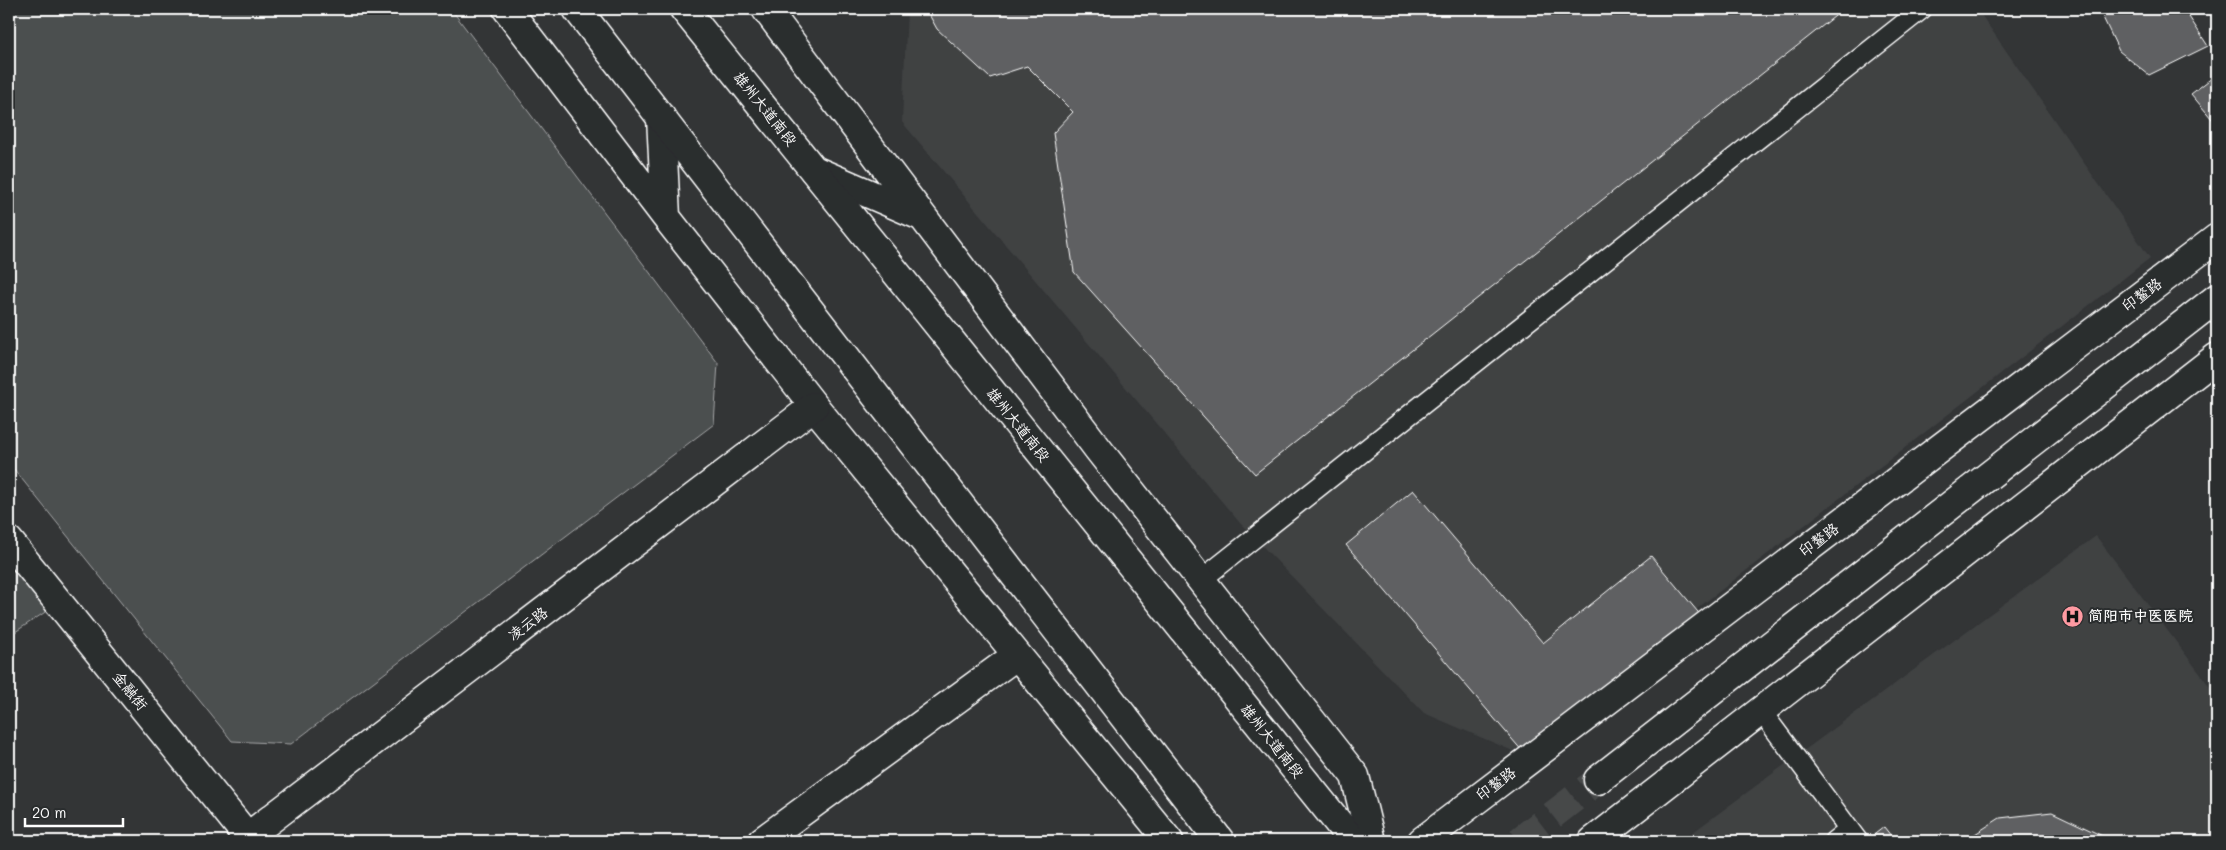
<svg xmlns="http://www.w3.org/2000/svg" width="2226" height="850" viewBox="0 0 2226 850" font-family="Mali,'LXGW WenKai TC',sans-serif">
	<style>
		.built { fill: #404243 }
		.green { fill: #4c4f50; stroke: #a6a7a8 }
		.building { fill: #5f6162; stroke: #fff }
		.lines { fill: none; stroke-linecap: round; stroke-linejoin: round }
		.secondary-tunnel { stroke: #47494a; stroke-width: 28; stroke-dasharray: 28 14; stroke-linecap: butt }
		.lane-casing { stroke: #fff; stroke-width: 22 }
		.street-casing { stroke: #fff; stroke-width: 31 }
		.secondary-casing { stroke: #fff; stroke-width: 31 }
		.highway-casing { stroke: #fff; stroke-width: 31 }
		.lane { stroke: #2a2d2e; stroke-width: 19 }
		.street { stroke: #2a2d2e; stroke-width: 28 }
		.secondary { stroke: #2a2d2e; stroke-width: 28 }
		.highway { stroke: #2a2d2e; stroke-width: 28 }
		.labels { text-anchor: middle; stroke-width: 4; stroke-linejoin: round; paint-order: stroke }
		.street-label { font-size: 15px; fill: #fff; stroke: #2a2d2e }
		.poi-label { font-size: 15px; font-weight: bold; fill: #fff; stroke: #2a2d2e; text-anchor: start }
	</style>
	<rect width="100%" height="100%" fill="#333536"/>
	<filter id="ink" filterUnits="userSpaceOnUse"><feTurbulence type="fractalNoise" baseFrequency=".02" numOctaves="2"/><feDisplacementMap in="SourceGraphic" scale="10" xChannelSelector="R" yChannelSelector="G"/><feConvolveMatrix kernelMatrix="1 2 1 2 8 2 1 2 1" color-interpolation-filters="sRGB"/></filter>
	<g filter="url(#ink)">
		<path class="built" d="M 907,9 L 1977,9 L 2150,258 L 1513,751 L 1424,713 L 1240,523 L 902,122 Z
			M 2096,536 L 2217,696 L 2217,841 L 1681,841 Z"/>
		<path class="green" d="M 9,9 L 451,9 L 718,363 L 714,424 L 291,744 L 232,741 L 9,463 Z
			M 9,545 L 59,603 L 9,636 Z"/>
		<path class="building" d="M 926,9 L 1844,9 L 1255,474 L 1074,272 L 1053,133 L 1073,112 L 1027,66 L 990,78 L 937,29 Z
			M 2099,9 L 2184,9 L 2208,46 L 2149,75 L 2119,51 Z
			M 2217,74 L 2217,125 L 2191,94 Z
			M 1413,490 L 1543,643 L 1651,556 L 1708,624 L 1529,759 L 1346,545 Z
			M 2052,812 L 2113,841 L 1964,841 L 2000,818 Z
			M 1884,827 L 1895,841 L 1866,841 Z"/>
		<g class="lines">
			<path class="secondary-tunnel" d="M 1519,841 L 1598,780"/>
			<defs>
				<path id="lane" d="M 1201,580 L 1922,9
					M 1761,711 L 1858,841
					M 1834,841 L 1849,829"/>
				<path id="street" d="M 507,9 L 666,217 L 814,406 L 1169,841
					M 766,9 L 1098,449 L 1355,776 L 1371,841
					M 661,117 L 666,217
					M 814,170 L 923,217
					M 762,841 L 1017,655"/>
				<path id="secondary" d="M 9,541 L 251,841
					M 1598,780 L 2217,298
					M 242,841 L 814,406
					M 1422,841 L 2217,238
					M 1593,841 L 2217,357"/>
				<path id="highway" d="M 577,9 L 1220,841
					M 684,9 L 1353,841"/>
			</defs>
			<use href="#lane" class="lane-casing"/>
			<use href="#street" class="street-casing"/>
			<use href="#secondary" class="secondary-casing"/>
			<use href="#highway" class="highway-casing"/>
			<use href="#lane" class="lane"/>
			<use href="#street" class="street"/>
			<use href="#secondary" class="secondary"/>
			<use href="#highway" class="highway"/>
		</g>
	</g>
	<defs>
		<symbol id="hospital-disc" viewBox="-11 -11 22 22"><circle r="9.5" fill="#ff9aa2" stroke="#2a2d2e"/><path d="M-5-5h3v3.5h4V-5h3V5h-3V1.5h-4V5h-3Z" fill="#111"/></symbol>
	</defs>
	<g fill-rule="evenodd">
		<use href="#hospital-disc" x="2060" y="604" width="25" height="25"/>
	</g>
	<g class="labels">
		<g class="street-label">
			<text transform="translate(765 109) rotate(51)" y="5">雄州大道南段</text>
			<text transform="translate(2142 295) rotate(-37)" y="5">印鳌路</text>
			<text transform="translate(1018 425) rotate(51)" y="5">雄州大道南段</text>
			<text transform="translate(1819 540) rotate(-37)" y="5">印鳌路</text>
			<text transform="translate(528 624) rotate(-37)" y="5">凌云路</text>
			<text transform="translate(130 691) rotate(51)" y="5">金融街</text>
			<text transform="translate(1272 741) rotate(51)" y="5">雄州大道南段</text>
			<text transform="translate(1496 784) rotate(-37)" y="5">印鳌路</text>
		</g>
		<g class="poi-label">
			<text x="2088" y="621">简阳市中医医院</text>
		</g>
	</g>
	<rect width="2226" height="850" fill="none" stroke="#2a2d2e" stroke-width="30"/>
	<rect x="15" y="15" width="2196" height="820" fill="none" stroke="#fff" stroke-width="2" filter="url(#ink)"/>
	<path d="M25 818v8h98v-8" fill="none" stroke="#ffffff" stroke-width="2.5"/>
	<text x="32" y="818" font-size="15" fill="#ffffff" stroke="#2a2d2e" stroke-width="4" paint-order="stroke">20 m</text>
</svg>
